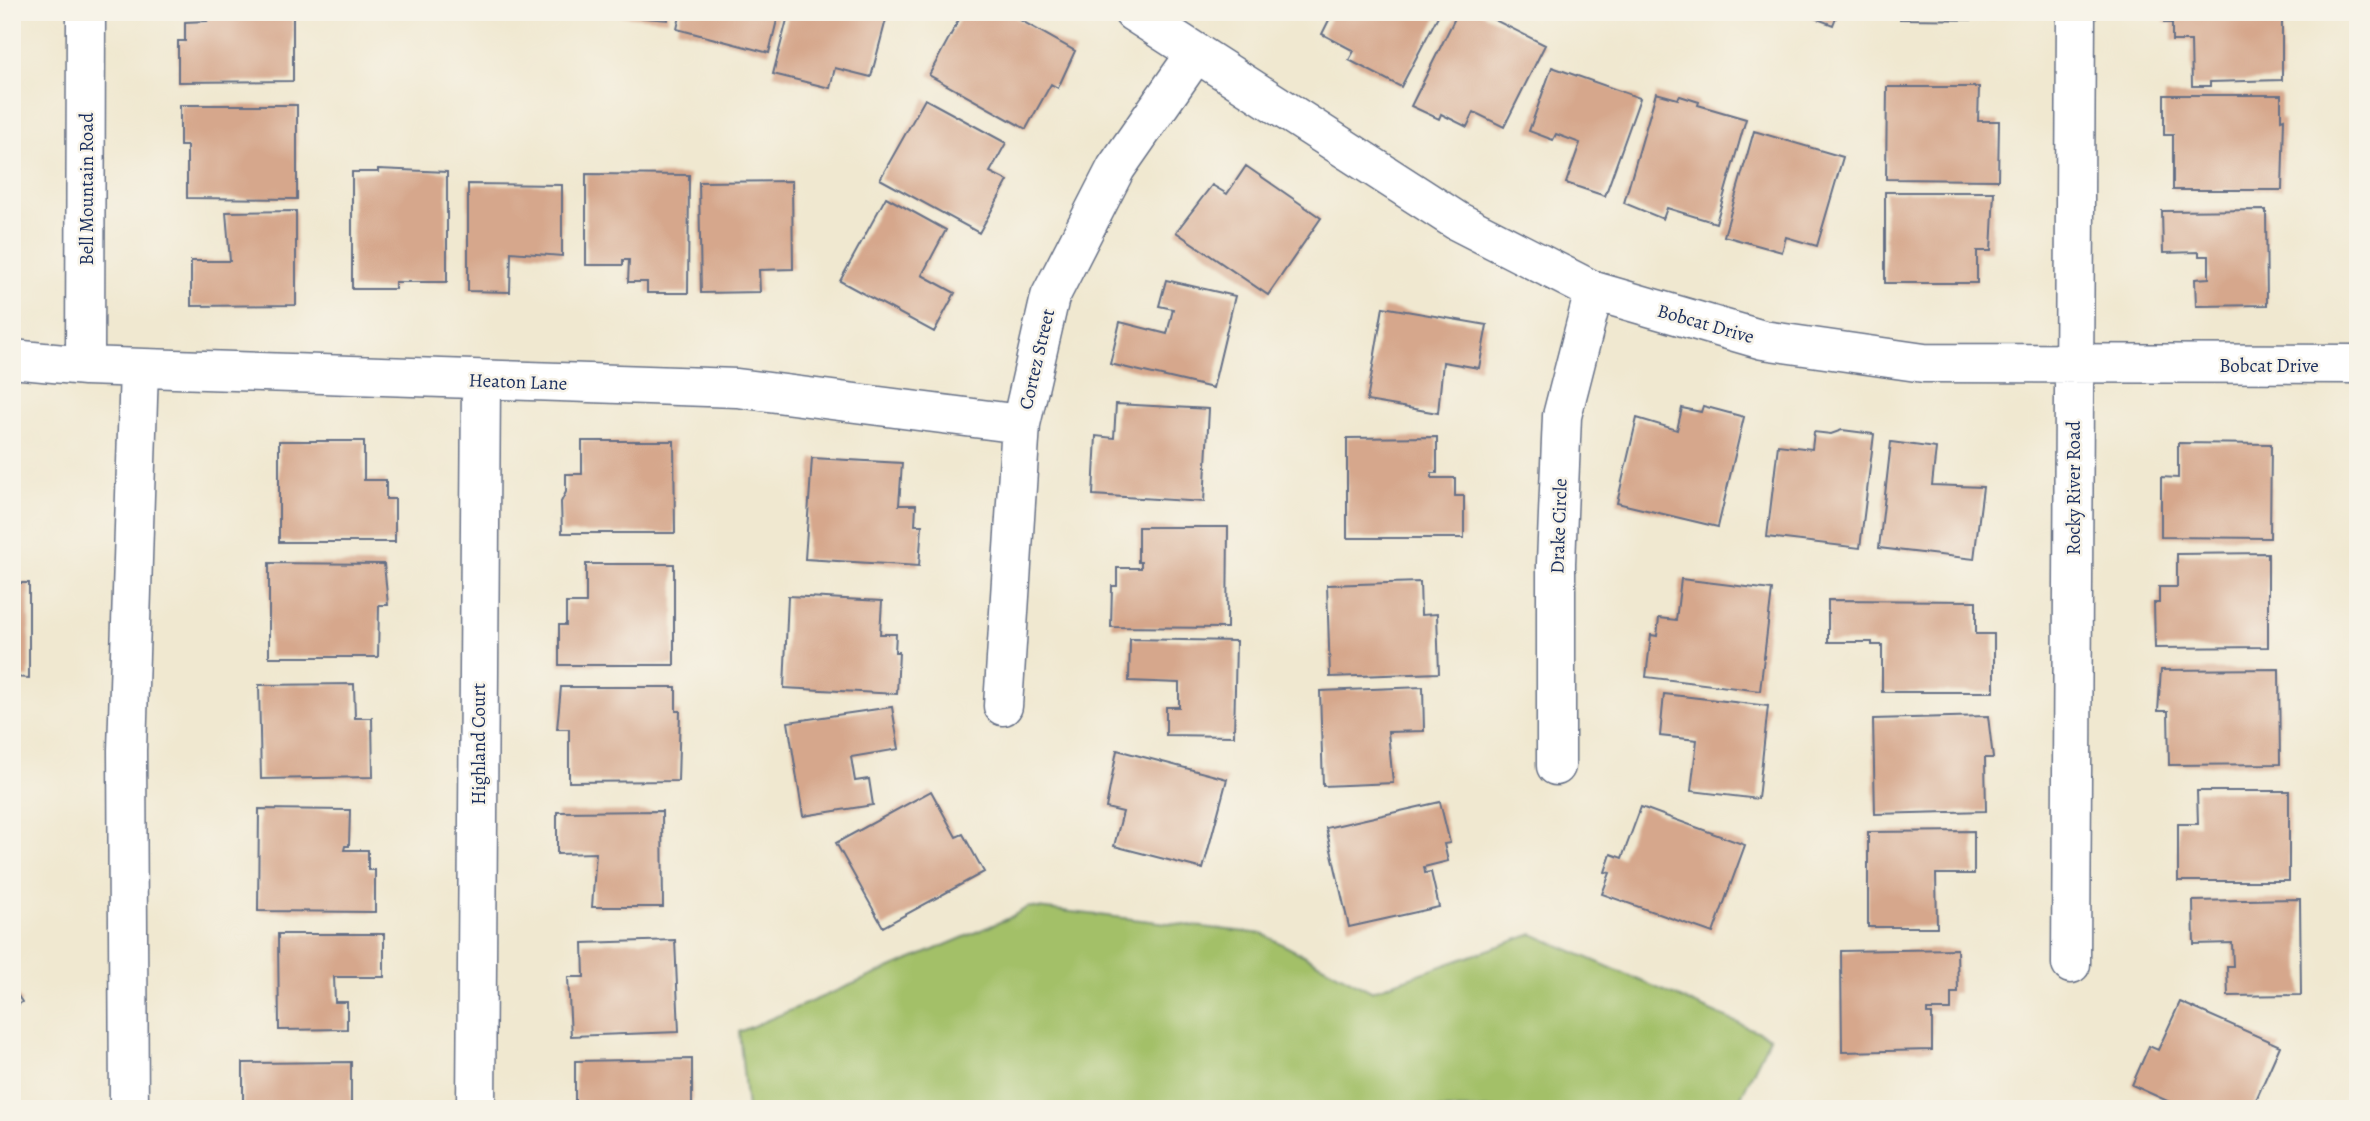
<svg xmlns="http://www.w3.org/2000/svg" width="2370" height="1121" viewBox="0 0 2370 1121" font-family="Alegreya,serif">
	<style>
		.green { fill: #a3c068; stroke: #5f7863; stroke-width: 2 }
		.building { fill: #d6a78c }
		.lines { fill: none; stroke-linecap: round; stroke-linejoin: round }
		.minor-casing { stroke: #667086; stroke-width: 41 }
		.minor { stroke: #fff; stroke-width: 38 }
		.labels { text-anchor: middle; stroke-width: 5; stroke-linejoin: round; paint-order: stroke }
		.street-label { font-size: 19px; fill: #1b2f5e; stroke: #f7f3e8 }
	</style>
	<rect width="100%" height="100%" fill="#f7f3e8"/>
	<filter id="ink" filterUnits="userSpaceOnUse"><feTurbulence type="fractalNoise" baseFrequency=".0143" numOctaves="2"/><feDisplacementMap in="SourceGraphic" scale="14" xChannelSelector="R" yChannelSelector="G"/><feConvolveMatrix kernelMatrix="1 2 1 2 8 2 1 2 1" color-interpolation-filters="sRGB"/></filter>
	<filter id="wash" filterUnits="userSpaceOnUse"><feTurbulence type="fractalNoise" baseFrequency=".00686" numOctaves="4" result="noise"/><feDisplacementMap in="SourceGraphic" scale="28" xChannelSelector="R" yChannelSelector="G"/><feGaussianBlur stdDeviation="1.57" result="paint"/><feColorMatrix in="noise" values="0 0 0 0 0 0 0 0 0 0 0 0 0 0 0 0 0 1.4 0 .05"/><feComposite in="paint" operator="in"/></filter>
	<g filter="url(#wash)">
		<rect width="100%" height="100%" fill="#f0e8d0"/>
		<path class="green" d="M 1028,907 L 1263,934 L 1371,991 L 1533,934 L 1770,1037 L 1735,1109 L 747,1109 L 739,1032 L 1007,919 Z
			M 1948,1097 L 2023,1109 L 1843,1109 Z"/>
		<g id="blocks">
			<path class="building" d="M 203,12 L 293,12 L 293,81 L 178,82 L 178,41 L 185,41 L 185,22 L 207,21 Z
				M 575,12 L 668,12 L 668,20 Z
				M 681,12 L 779,12 L 769,53 L 677,29 Z
				M 789,12 L 888,12 L 871,77 L 835,68 L 830,88 L 773,74 Z
				M 963,12 L 1006,12 L 1075,51 L 1058,88 L 1051,84 L 1026,129 L 929,75 Z
				M 1333,12 L 1440,12 L 1401,87 L 1349,60 L 1354,51 L 1322,34 Z
				M 1458,12 L 1479,12 L 1545,45 L 1504,127 L 1474,112 L 1467,127 L 1441,114 L 1439,119 L 1411,106 Z
				M 1799,12 L 1838,12 L 1833,25 Z
				M 1900,12 L 1994,12 L 1994,20 L 1900,19 Z
				M 2164,12 L 2282,12 L 2282,80 L 2210,82 L 2210,86 L 2192,86 L 2191,41 L 2172,41 L 2172,23 L 2164,23 Z
				M 1552,67 L 1640,98 L 1605,196 L 1566,183 L 1580,143 L 1556,134 L 1553,140 L 1529,131 Z
				M 1887,87 L 1979,87 L 1978,121 L 1999,121 L 1998,180 L 1886,179 Z
				M 1656,93 L 1678,99 L 1680,96 L 1699,102 L 1698,105 L 1746,119 L 1716,223 L 1667,208 L 1663,219 L 1624,203 Z
				M 2164,95 L 2281,95 L 2281,120 L 2284,119 L 2282,190 L 2173,190 L 2173,135 L 2164,135 Z
				M 925,99 L 1006,143 L 990,172 L 1008,181 L 979,233 L 880,179 Z
				M 180,105 L 297,105 L 297,199 L 187,198 L 187,146 L 180,146 Z
				M 1754,131 L 1843,157 L 1817,246 L 1786,237 L 1782,252 L 1724,236 Z
				M 1246,166 L 1321,218 L 1268,295 L 1176,232 L 1212,185 L 1227,194 Z
				M 378,169 L 447,172 L 447,282 L 395,282 L 395,289 L 352,289 L 352,172 L 378,172 Z
				M 586,174 L 689,175 L 688,293 L 647,293 L 647,282 L 628,282 L 629,260 L 623,260 L 623,265 L 586,265 Z
				M 792,181 L 793,269 L 759,270 L 760,292 L 701,293 L 699,182 Z
				M 468,184 L 562,185 L 562,256 L 511,252 L 510,292 L 468,291 Z
				M 1885,192 L 1994,192 L 1991,251 L 1977,251 L 1977,283 L 1885,283 Z
				M 886,197 L 946,230 L 922,275 L 955,293 L 934,332 L 840,281 Z
				M 2266,210 L 2267,305 L 2196,306 L 2195,279 L 2209,278 L 2209,256 L 2199,256 L 2199,252 L 2163,253 L 2162,211 Z
				M 296,211 L 296,305 L 191,306 L 191,261 L 230,261 L 226,212 Z
				M 12,225 L 17,225 L 15,253 L 12,253 Z
				M 1166,280 L 1235,296 L 1213,388 L 1110,364 L 1120,322 L 1167,334 L 1173,309 L 1159,306 Z
				M 1383,307 L 1487,325 L 1479,368 L 1443,362 L 1438,413 L 1367,401 Z
				M 1116,404 L 1209,409 L 1204,502 L 1093,495 L 1096,436 L 1114,438 Z
				M 1703,406 L 1744,417 L 1718,527 L 1617,503 L 1637,418 L 1677,430 L 1682,408 L 1701,412 Z
				M 1842,430 L 1874,434 L 1860,548 L 1767,537 L 1778,445 L 1812,449 L 1814,432 L 1831,434 Z
				M 1437,437 L 1437,473 L 1432,473 L 1432,478 L 1455,478 L 1455,496 L 1464,496 L 1464,538 L 1347,538 L 1347,438 Z
				M 279,441 L 364,441 L 364,480 L 386,480 L 386,499 L 395,499 L 395,542 L 279,542 Z
				M 582,441 L 674,441 L 675,533 L 562,533 L 561,502 L 566,492 L 566,474 L 582,474 Z
				M 1891,442 L 1936,448 L 1932,485 L 1983,487 L 1974,559 L 1879,548 Z
				M 2178,443 L 2271,444 L 2270,538 L 2161,537 L 2161,477 L 2178,478 Z
				M 812,458 L 902,463 L 899,505 L 916,505 L 915,525 L 922,525 L 919,566 L 805,559 Z
				M 1138,527 L 1228,527 L 1227,628 L 1111,627 L 1112,586 L 1117,586 L 1117,568 L 1141,568 L 1141,562 L 1138,562 Z
				M 2268,553 L 2268,647 L 2155,648 L 2154,603 L 2159,603 L 2159,587 L 2177,587 L 2177,554 Z
				M 269,563 L 384,564 L 388,605 L 379,605 L 378,657 L 269,657 Z
				M 586,564 L 674,564 L 674,665 L 559,665 L 559,625 L 566,625 L 566,603 L 586,603 Z
				M 1681,579 L 1772,590 L 1760,691 L 1646,677 L 1651,635 L 1657,636 L 1659,618 L 1676,620 Z
				M 1420,582 L 1421,615 L 1437,614 L 1439,673 L 1330,677 L 1327,585 Z
				M 12,583 L 29,583 L 29,678 L 12,677 Z
				M 788,596 L 882,601 L 880,634 L 896,634 L 895,652 L 899,652 L 897,694 L 784,688 Z
				M 1828,600 L 1976,601 L 1976,634 L 1994,634 L 1994,692 L 1882,692 L 1882,645 L 1872,645 L 1872,642 L 1828,642 Z
				M 1130,639 L 1236,641 L 1234,736 L 1166,735 L 1166,707 L 1179,707 L 1179,683 L 1129,681 Z
				M 2279,669 L 2280,764 L 2169,765 L 2168,711 L 2158,711 L 2161,670 Z
				M 354,684 L 355,718 L 372,718 L 373,777 L 261,779 L 259,685 Z
				M 561,687 L 676,687 L 676,711 L 680,711 L 678,781 L 569,782 L 569,729 L 557,729 Z
				M 1423,687 L 1424,731 L 1388,732 L 1393,783 L 1323,786 L 1320,691 Z
				M 1664,694 L 1768,706 L 1758,799 L 1691,791 L 1697,740 L 1660,736 Z
				M 892,707 L 899,749 L 851,757 L 855,781 L 869,779 L 873,805 L 803,816 L 788,722 Z
				M 1988,716 L 1993,758 L 1985,758 L 1986,811 L 1875,814 L 1873,719 Z
				M 1117,750 L 1227,779 L 1203,869 L 1114,846 L 1123,812 L 1106,808 Z
				M 931,791 L 956,837 L 963,834 L 984,872 L 883,927 L 836,843 Z
				M 2197,791 L 2289,791 L 2289,881 L 2178,881 L 2178,824 L 2198,824 Z
				M 1440,802 L 1450,843 L 1444,844 L 1448,861 L 1424,867 L 1425,873 L 1431,872 L 1439,907 L 1349,927 L 1326,828 Z
				M 1641,807 L 1745,845 L 1713,933 L 1602,894 L 1610,873 L 1605,872 L 1611,854 L 1622,858 Z
				M 259,809 L 350,810 L 349,846 L 345,846 L 344,850 L 368,850 L 368,870 L 375,870 L 375,912 L 258,911 Z
				M 662,811 L 663,907 L 592,907 L 596,853 L 557,854 L 557,812 Z
				M 1974,831 L 1974,874 L 1936,874 L 1937,927 L 1868,927 L 1868,832 Z
				M 2300,899 L 2301,995 L 2228,996 L 2227,966 L 2233,966 L 2232,943 L 2194,944 L 2193,901 Z
				M 278,934 L 384,934 L 384,977 L 334,977 L 335,1002 L 347,1002 L 347,1029 L 279,1030 Z
				M 675,940 L 679,1032 L 571,1036 L 568,977 L 584,977 L 583,943 Z
				M 1957,949 L 1958,993 L 1951,993 L 1951,1010 L 1927,1010 L 1927,1014 L 1932,1014 L 1932,1050 L 1842,1052 L 1841,951 Z
				M 12,987 L 22,1002 L 12,1009 Z
				M 2180,1002 L 2280,1046 L 2252,1109 L 2185,1109 L 2132,1085 L 2149,1046 L 2158,1050 Z
				M 692,1059 L 692,1109 L 583,1109 L 583,1102 L 575,1102 L 575,1061 Z
				M 351,1062 L 351,1109 L 243,1109 L 243,1063 Z"/>
		</g>
	</g>
	<g filter="url(#ink)">
		<use href="#blocks" fill-opacity="0" stroke="#667086" stroke-width="2"/>
		<g class="lines">
			<defs>
				<path id="minor" d="M 1133,12 L 1457,221 L 1594,291 L 1763,340 L 1924,363 L 2358,364
					M 12,359 L 85,366 L 737,388 L 1021,424
					M 85,366 L 86,12
					M 1003,706 L 1021,424 L 1050,297 L 1116,168 L 1196,53
					M 1556,766 L 1556,563 L 1562,416 L 1594,291
					M 2071,964 L 2076,12
					M 129,1109 L 127,750 L 139,368
					M 476,1109 L 481,380"/>
			</defs>
			<use href="#minor" class="minor-casing"/>
			<use href="#minor" class="minor"/>
		</g>
	</g>
	<g class="labels">
		<g class="street-label">
			<text transform="translate(86 189) rotate(-90)" y="7">Bell Mountain Road</text>
			<text transform="translate(1706 323) rotate(16)" y="7">Bobcat Drive</text>
			<text transform="translate(1036 359) rotate(-77)" y="7">Cortez Street</text>
			<text x="2269" y="372">Bobcat Drive</text>
			<text transform="translate(518 381) rotate(2)" y="7">Heaton Lane</text>
			<text transform="translate(2073 488) rotate(-90)" y="7">Rocky River Road</text>
			<text transform="translate(1558 526) rotate(-88)" y="7">Drake Circle</text>
			<text transform="translate(478 744) rotate(-90)" y="7">Highland Court</text>
		</g>
	</g>
	<rect width="2370" height="1121" fill="none" stroke="#f7f3e8" stroke-width="42"/>
</svg>
